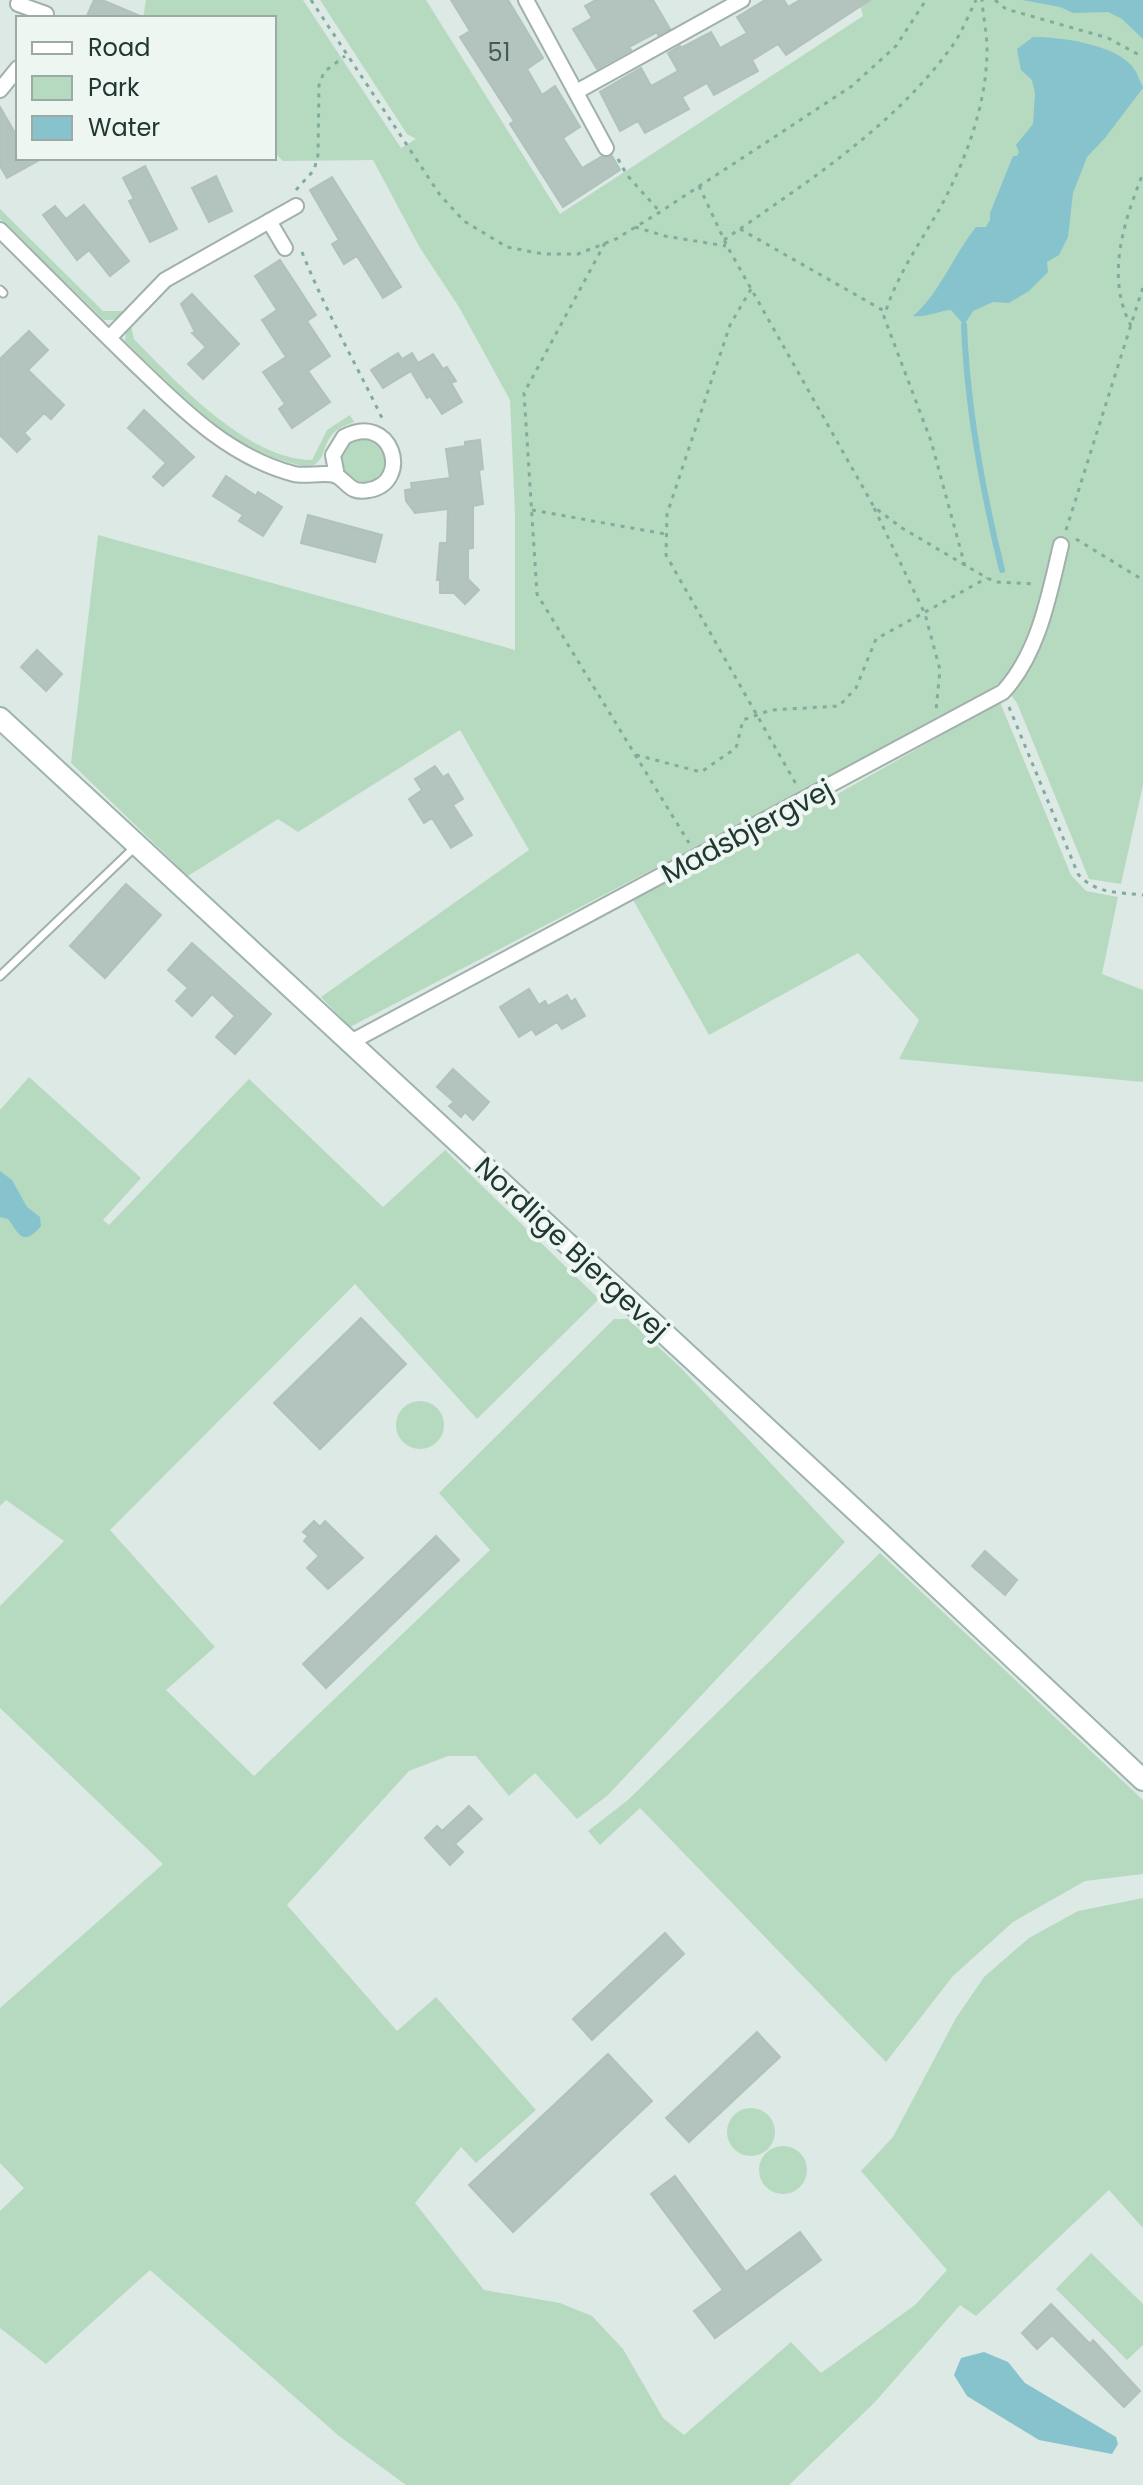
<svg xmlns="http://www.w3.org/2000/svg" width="1143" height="2485" viewBox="0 0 1143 2485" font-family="Poppins,sans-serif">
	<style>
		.green { fill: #b6dac0 }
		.water { fill: #86c3cd }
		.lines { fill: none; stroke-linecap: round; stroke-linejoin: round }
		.stream { stroke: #86c3cd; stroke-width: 6 }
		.building { fill: #b3c3bd; stroke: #b0c2bb; stroke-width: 2 }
		.lane-casing { stroke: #a1b0ab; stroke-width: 11 }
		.street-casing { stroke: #a1b0ab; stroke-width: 18 }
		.secondary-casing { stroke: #9db4ac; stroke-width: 24 }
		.path { stroke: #7fac9d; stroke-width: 3; stroke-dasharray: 4 6; stroke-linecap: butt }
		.lane { stroke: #fff; stroke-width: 7 }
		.street { stroke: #fff; stroke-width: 14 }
		.secondary { stroke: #fff; stroke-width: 20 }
		.labels { text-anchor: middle; stroke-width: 8; stroke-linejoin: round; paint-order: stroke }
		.number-label { font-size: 24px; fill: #455b54 }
		.street-label { font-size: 28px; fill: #203831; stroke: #eef6f2 }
	</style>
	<rect width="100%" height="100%" fill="#dde9e4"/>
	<path class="green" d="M 146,0 L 303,0 L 401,148 L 416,139 L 407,134 L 320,0 L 426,0 L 560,214 L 863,16 L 859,0 L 1143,0 L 1143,785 L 1121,884 L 1089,879 L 1017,703 L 1001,682 L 932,724 L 350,1027 L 321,997 L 529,850 L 460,730 L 298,832 L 278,819 L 188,876 L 71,763 L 98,535 L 515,650 L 515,513 L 510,400 L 459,307 L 420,248 L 373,160 L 283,161 L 274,152 L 274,18 L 143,18 Z
		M 0,209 L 103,311 L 123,311 L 115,320 L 104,320 L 0,219 Z
		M 131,326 L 134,339 C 176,382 248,460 312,460 L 327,430 L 350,415 L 354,422 C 346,425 337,428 331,436 C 322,448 326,461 309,467 C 231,454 179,393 125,341 L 126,331 Z
		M341 460a22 22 0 1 1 44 0a22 22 0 1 1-44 0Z
		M 1000,702 L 1071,875 L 1086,891 L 1118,897 L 1102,974 L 1143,990 L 1143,1082 L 899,1059 L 919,1020 L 858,953 L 709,1035 L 632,898 L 813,808 Z
		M 29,1077 L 141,1178 L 103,1220 L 109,1225 L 249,1079 L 383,1207 L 445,1150 L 599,1299 L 477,1419 L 355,1284 L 110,1530 L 215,1647 L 166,1690 L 254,1776 L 490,1550 L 439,1493 L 614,1319 L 628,1319 L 680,1367 L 845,1542 L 608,1795 L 577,1819 L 535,1773 L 509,1796 L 476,1756 L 448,1756 L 409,1771 L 287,1905 L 397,2031 L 436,1997 L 536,2110 L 476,2163 L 461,2147 L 415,2203 L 484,2290 L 560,2303 L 592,2316 L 623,2349 L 663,2418 L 684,2435 L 791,2342 L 821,2373 L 915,2305 L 947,2270 L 861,2171 L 893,2137 L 956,2018 L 984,1977 L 1029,1938 L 1078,1911 L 1143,1898 L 1143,2228 L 1109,2190 L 976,2316 L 960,2305 L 875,2402 L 789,2485 L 406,2485 L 339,2436 L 150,2270 L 46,2364 L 0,2328 L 0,2211 L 24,2188 L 0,2163 L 0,2008 L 163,1864 L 0,1708 L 0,1606 L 64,1541 L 6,1500 L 0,1506 L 0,1110 Z
		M396 1425a24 24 0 1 1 48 0a24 24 0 1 1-48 0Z
		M 880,1553 L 1143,1800 L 1143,1874 L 1085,1881 L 1013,1922 L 953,1976 L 886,2062 L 640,1808 L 600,1845 L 588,1831 L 628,1800 Z
		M727 2132a24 24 0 1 1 48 0a24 24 0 1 1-48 0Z
		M759 2170a24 24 0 1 1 48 0a24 24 0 1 1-48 0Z
		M 1091,2253 L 1143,2304 L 1143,2345 L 1127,2360 L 1056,2289 Z"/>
	<path class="water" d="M 1022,0 L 1143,0 L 1143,39 L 1122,19 L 1108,12 L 1073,13 L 1060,7 Z
		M 1033,37 C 1061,37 1112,44 1131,65 C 1137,71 1140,81 1143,88 L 1105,138 L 1087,157 L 1073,193 L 1068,237 L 1059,255 L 1047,262 L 1048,272 L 1029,291 L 1009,303 L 993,302 L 973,311 L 964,325 L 951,310 C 938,311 925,318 913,316 C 940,293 954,254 976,227 L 986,227 L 990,220 L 990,213 L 1013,156 L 1017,156 L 1019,152 L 1016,145 L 1033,124 L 1035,93 L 1032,80 L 1021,70 L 1017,49 Z
		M 0,1171 L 12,1180 L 27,1207 L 40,1217 L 41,1226 C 22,1248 19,1233 8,1219 L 0,1217 Z
		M 984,2352 L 1008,2362 L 1025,2383 L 1116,2437 L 1118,2444 L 1112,2454 L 1039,2440 L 967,2396 L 954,2375 L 961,2358 Z"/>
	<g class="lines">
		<path class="stream" d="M 964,325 C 967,408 982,489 1002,570"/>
	</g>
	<path class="building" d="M 94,0 L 102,0 L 145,18 L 86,18 Z
		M 451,0 L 508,0 L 543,58 L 527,69 L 542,95 L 555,86 L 580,127 L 563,138 L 582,168 L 601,157 L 612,156 L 620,170 L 563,207 L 510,124 L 514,121 L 460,37 L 470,31 Z
		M 596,0 L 653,0 L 670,29 L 658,35 L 657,32 L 629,47 L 631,50 L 597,69 L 573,29 L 592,18 L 585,6 Z
		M 765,0 L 784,0 L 788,7 L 800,0 L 870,0 L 786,55 L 778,44 L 752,60 L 758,71 L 714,95 L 707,83 L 682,97 L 689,109 L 645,133 L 638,121 L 620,131 L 600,92 L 641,68 L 651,86 L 678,71 L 668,53 L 680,46 L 681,48 L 711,32 L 720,48 L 747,33 L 737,17 Z
		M 0,107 L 18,138 L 18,158 L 43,158 L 7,178 L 0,166 Z
		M 145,166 L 177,229 L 150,242 L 129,201 L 134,199 L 123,178 Z
		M 216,176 L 232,211 L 209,222 L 192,188 Z
		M 332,177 L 401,287 L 383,298 L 357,256 L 344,264 L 332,244 L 339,240 L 310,190 Z
		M 84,205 L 129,261 L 110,276 L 89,250 L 77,260 L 43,215 L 55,206 L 66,219 Z
		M 280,260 L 316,315 L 307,321 L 330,356 L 308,371 L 330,402 L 292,428 L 279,409 L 285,404 L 263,372 L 286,357 L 262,320 L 277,310 L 255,276 Z
		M 192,294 L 239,344 L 203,379 L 188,364 L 206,347 L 192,333 L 195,332 L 181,304 Z
		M 29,331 L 48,350 L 28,370 L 64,405 L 51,419 L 44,413 L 24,433 L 30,439 L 17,452 L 0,435 L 0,359 Z
		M 398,353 L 402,359 L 412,353 L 418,363 L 433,354 L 443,369 L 447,367 L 456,381 L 451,383 L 462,402 L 442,414 L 430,396 L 427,398 L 411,371 L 383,388 L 371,370 Z
		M 144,410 L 194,457 L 163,486 L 153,477 L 166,463 L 128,428 Z
		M 480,440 L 483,469 L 479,470 L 483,504 L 473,506 L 473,548 L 468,549 L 468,579 L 479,590 L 465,604 L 454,593 L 440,593 L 440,580 L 437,580 L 440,543 L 447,543 L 448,509 L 415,513 L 406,501 L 405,490 L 412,489 L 411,483 L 450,478 L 446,449 L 465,446 L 465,442 Z
		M 226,476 L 256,496 L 258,492 L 282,507 L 263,536 L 239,521 L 243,515 L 213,496 Z
		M 308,515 L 382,535 L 375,562 L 301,543 Z
		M 37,650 L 62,674 L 46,691 L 21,667 Z
		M 435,766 L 443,777 L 448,774 L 463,799 L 453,805 L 472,835 L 451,848 L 432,818 L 424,823 L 409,799 L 422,790 L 415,779 Z
		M 126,884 L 161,915 L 105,978 L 70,946 Z
		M 192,943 L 271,1014 L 235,1054 L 216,1037 L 235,1016 L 212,994 L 192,1016 L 176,1001 L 188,988 L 168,970 Z
		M 529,989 L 539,1005 L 545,1001 L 548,1006 L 567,995 L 571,1002 L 575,999 L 585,1016 L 562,1029 L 557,1022 L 536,1035 L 532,1029 L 519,1037 L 500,1007 Z
		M 453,1069 L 489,1102 L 473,1120 L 465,1112 L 461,1117 L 449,1106 L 454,1102 L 437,1087 Z
		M 361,1318 L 406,1364 L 320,1449 L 274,1403 Z
		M 314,1521 L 320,1527 L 325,1521 L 363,1558 L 328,1589 L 307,1568 L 319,1556 L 304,1541 L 308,1536 L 303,1532 Z
		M 436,1536 L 459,1560 L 326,1688 L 303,1664 Z
		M 985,1551 L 1017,1580 L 1005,1595 L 972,1566 Z
		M 469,1806 L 482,1819 L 455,1844 L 463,1852 L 450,1865 L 425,1838 L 437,1826 L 442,1831 Z
		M 665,1933 L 684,1954 L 592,2040 L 573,2019 Z
		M 757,2032 L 780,2057 L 689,2142 L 666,2118 Z
		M 608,2054 L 652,2101 L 513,2232 L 469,2185 Z
		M 675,2176 L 746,2272 L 800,2232 L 821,2260 L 715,2338 L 694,2311 L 723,2290 L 651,2194 Z
		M 1051,2304 L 1090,2344 L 1093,2340 L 1140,2391 L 1124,2407 L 1052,2335 L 1037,2349 L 1022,2333 Z"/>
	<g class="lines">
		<defs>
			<path id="lane" d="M 0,290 L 3,293
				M 0,976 L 135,847"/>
			<path id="street" d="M 526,0 L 606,148
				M 18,4 L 46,14
				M 0,90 L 18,68
				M 576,92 L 742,0
				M 269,221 L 285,248
				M 0,230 C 42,272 84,314 126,355 C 176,403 225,456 294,474 C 306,477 326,471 337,476 C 349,483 350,494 369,490 C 413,482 392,411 344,437 L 333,455 L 337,476
				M 109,338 L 165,280 L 296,206
				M 349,1043 L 1003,692 C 1039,653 1049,595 1061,545"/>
			<path id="secondary" d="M 0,718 L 882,1535 L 1143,1780"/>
		</defs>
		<use href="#lane" class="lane-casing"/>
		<use href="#street" class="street-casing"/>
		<use href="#secondary" class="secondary-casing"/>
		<path class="path" d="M 311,0 L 440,195 L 464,221 L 507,247 L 543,254 L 578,254 L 616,239 L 660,212 L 852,86 L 896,46 L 926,0
			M 995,0 L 1006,9 L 1108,38 L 1143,57
			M 618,159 L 627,175 L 660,212
			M 699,186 L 727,246 L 874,507 L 902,528 L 987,578 L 996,582 L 1035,584
			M 296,190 L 314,170 L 318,155 L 319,85 L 324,72 L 345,56
			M 635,227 L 665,236 L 726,246
			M 740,229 L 886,312
			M 724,240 C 804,184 891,129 950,49 C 961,35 968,16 976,0
			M 605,243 L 524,393 L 537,594 L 689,843
			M 302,252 C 325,310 355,362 382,418
			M 751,289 L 730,325 L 667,514 L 666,555 L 796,784
			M 1131,326 C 1105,276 1124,222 1143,173
			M 874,508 L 925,614 L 940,670 L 936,710
			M 532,510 L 665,534
			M 1066,530 L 1143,287
			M 1076,539 L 1143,580
			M 965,566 L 931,441 L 884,317 C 895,278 920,243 940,208 C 966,160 987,104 987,49 C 987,33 983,16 982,0
			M 1009,707 L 1078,874 C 1095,894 1118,892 1143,895
			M 636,755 L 701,772 L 736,748 L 743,720 L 771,710 L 839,706 L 856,688 L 876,639 L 987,578"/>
		<use href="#lane" class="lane"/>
		<use href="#street" class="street"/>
		<use href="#secondary" class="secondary"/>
	</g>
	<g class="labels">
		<g class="number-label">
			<text x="499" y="61">51</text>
		</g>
		<g class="street-label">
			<text transform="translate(747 831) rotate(-28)" y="10">Madsbjergvej</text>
			<text transform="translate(572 1248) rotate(43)" y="10">Nordlige Bjergevej</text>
		</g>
	</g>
	<rect x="16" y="16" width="260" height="144" fill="#eef6f2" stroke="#9caaa5" stroke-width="2"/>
	<rect x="32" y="42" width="40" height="12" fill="#ffffff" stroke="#9caaa5" stroke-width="2"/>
	<text x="88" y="56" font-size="24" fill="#203831">Road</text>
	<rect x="32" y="76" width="40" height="24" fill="#b6dac0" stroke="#9caaa5" stroke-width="2"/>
	<text x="88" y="96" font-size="24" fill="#203831">Park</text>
	<rect x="32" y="116" width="40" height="24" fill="#86c3cd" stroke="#9caaa5" stroke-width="2"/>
	<text x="88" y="136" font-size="24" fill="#203831">Water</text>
</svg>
